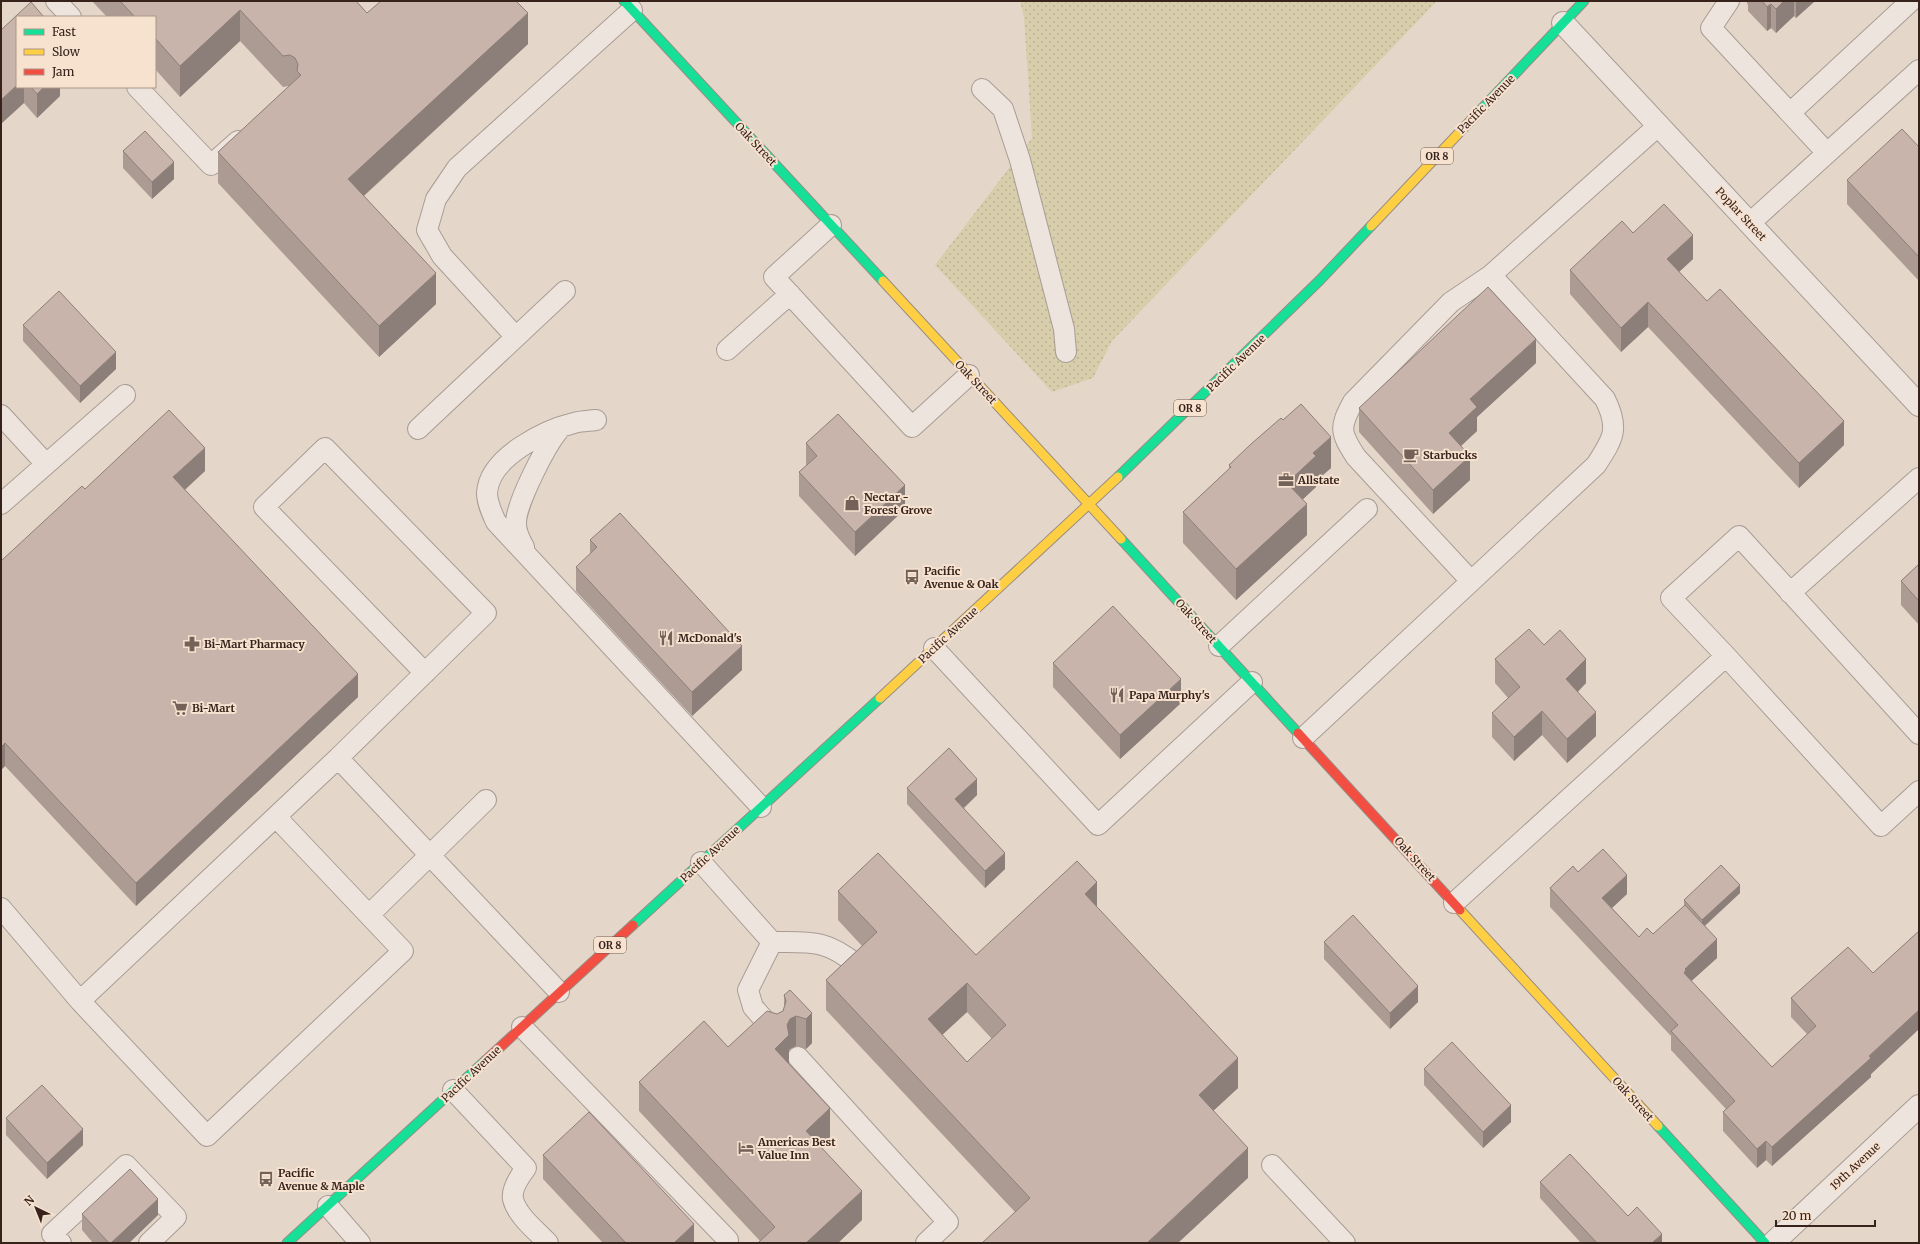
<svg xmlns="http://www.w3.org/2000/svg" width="1920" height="1244" viewBox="0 0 1920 1244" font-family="Merriweather,serif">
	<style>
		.grass { fill: url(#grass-dots) }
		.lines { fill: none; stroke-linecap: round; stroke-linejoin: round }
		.lane-casing { stroke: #a99c94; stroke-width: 22 }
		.street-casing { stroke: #a99c94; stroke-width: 24 }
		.fast-casing { stroke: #998c84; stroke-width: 11 }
		.slow-casing { stroke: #998c84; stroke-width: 11 }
		.jam-casing { stroke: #998c84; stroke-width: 11 }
		.lane { stroke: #ece4dd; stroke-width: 20 }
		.street { stroke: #ece4dd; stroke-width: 22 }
		.fast { stroke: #16e098; stroke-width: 9 }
		.slow { stroke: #ffcf43; stroke-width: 9 }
		.jam { stroke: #f24e42; stroke-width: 9 }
		.wall { fill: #ac9b93; fill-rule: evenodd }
		.shaded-wall { fill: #8c7e78 }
		.building { fill: #c8b4ab; stroke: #8c7e78; fill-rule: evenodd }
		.labels { text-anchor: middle; stroke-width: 4; stroke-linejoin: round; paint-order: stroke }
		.shield { fill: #f7e2d0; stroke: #715c52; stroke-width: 1 }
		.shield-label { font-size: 10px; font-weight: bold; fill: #38231c }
		.street-label { font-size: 11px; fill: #38231c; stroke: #f7e2d0 }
		.poi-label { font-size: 11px; font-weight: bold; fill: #38231c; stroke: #f7e2d0; text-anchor: start }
	</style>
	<defs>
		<pattern id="grass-dots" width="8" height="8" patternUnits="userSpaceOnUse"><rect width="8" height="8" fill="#d8ceac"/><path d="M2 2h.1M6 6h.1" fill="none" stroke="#bab193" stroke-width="1.8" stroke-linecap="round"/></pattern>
	</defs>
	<rect width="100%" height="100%" fill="#e4d7ca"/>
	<path class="grass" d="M 1020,1 L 1437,1 L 1112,341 L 1093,378 L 1052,392 L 935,265 L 1032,138 L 1024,18 Z"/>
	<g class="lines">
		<defs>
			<path id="lane" d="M 56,1 L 71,17
				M 1729,1 L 1711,28 L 1827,153
				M 137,87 L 211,165 L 238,141
				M 982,89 L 1003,109 L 1020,160 L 1064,329 L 1066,352
				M 1790,113 L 1911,1
				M 1750,223 L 1919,70
				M 831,225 L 774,277 L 912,427 L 969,375
				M 516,337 L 442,256 L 427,230 L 436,199 L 457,168 L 632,10
				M 727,350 L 790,294
				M 1,415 L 46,464
				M 596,420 C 589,421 581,421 574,423 C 545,430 489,457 487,493 C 487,503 492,513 496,522 L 761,807
				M 418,429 L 565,291
				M 1,504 L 125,395
				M 524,547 C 520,540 516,533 516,524 C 515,505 548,440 562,427
				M 1471,581 L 1356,457 C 1340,432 1339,428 1353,402 L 1451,302 L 1491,275
				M 1790,593 L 1919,478
				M 1219,646 L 1367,509
				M 934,648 L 1098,825 L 1252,682
				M 1919,734 L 1739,536 L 1671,598 L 1726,656 L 1881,826 L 1919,791
				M 1303,738 L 1596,465 C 1613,439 1620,429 1605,399 L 1491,275 L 1659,125
				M 338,758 L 486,613 L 325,448 L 264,507 L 425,673
				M 276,817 L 403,951 L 207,1136 L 80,1001 L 338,758 L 559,992
				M 701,862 L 772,942 L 748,990 L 753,1007 L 775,1032
				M 1454,903 L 1726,656
				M 1,908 L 80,1001
				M 369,915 L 486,800
				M 772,942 C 810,942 826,939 857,965
				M 522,1027 L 728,1240 L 725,1243
				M 798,1057 L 948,1222 L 926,1243
				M 453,1090 L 526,1168 C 520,1176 511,1189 513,1199 C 517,1216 537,1231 548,1243
				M 1272,1165 L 1345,1243
				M 328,1206 L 360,1243
				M 61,1243 L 52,1234 L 126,1165 L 176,1217 L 149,1243"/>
			<path id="street" d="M 1563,23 L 1919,405
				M 1773,1243 L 1919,1106"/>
			<path id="fast" d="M 624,1 L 883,281
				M 1474,117 L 1584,1
				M 1118,477 L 1320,280 L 1371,226
				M 1121,539 L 1298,733
				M 633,925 L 880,698
				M 1658,1126 L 1765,1243
				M 287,1243 L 485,1061"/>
			<path id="slow" d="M 1371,226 L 1474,117
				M 883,281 L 1121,539
				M 880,698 L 1118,477
				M 1460,910 L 1658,1126"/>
			<path id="jam" d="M 1298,733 L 1460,910
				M 485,1061 L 633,925"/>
		</defs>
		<use href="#lane" class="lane-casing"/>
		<use href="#street" class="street-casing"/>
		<use href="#fast" class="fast-casing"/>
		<use href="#slow" class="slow-casing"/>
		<use href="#jam" class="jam-casing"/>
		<use href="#lane" class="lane"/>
		<use href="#street" class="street"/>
		<use href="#fast" class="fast"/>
		<use href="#slow" class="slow"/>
		<use href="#jam" class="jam"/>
	</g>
	<path class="wall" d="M 92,1 L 356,1 L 367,13 L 528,44 L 364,196 L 436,304 L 379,357 L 218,183 L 218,152 L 289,86 L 283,87 L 240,41 L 180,97 L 155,69 L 155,17 L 107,17 Z
		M 1747,1 L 1815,1 L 1796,18 L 1794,16 L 1776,33 L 1771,28 L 1767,31 L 1748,11 L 1748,5 L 1747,3 Z
		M 17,87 L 60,87 L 60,96 L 37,118 L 24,103 Z
		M 1919,147 L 1919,281 L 1847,204 L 1847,180 Z
		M 123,151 L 174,179 L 152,199 L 123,168 Z
		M 1633,233 L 1693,259 L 1679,272 L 1844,445 L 1799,488 L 1648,327 L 1621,352 L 1570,294 L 1570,270 Z
		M 23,325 L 116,369 L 80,403 L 23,341 Z
		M 1536,363 L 1477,417 L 1477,431 L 1461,446 L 1470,480 L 1433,514 L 1359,432 L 1359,408 Z
		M 1283,420 L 1331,468 L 1316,481 L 1316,487 L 1303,499 L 1307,535 L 1236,600 L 1183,543 L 1183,512 L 1229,469 L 1229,465 Z
		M 806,443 L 905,509 L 855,556 L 799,496 L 799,472 L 806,466 Z
		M 205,471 L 185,490 L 358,697 L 136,906 L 5,766 L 1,770 L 1,561 L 85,489 Z
		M 590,540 L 742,670 L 692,716 L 576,591 L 576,567 L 590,554 Z
		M 1919,564 L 1919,625 L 1901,605 L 1901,581 Z
		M 1544,645 L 1586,683 L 1578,692 L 1596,736 L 1567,763 L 1542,735 L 1514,761 L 1492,737 L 1492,713 L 1508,698 L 1495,683 L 1495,659 Z
		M 1053,663 L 1181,703 L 1120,759 L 1053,687 Z
		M 907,788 L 977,795 L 964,808 L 1005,869 L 985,888 L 907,804 Z
		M 1578,872 L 1627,894 L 1612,908 L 1639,937 L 1653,934 L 1684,906 L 1684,900 L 1740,893 L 1705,926 L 1717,958 L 1691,981 L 1772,1067 L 1807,1034 L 1791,1017 L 1791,998 L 1873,973 L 1919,931 L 1919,1029 L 1871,1074 L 1871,1077 L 1772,1166 L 1766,1160 L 1757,1168 L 1723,1131 L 1723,1112 L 1726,1109 L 1671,1050 L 1671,1036 L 1550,907 L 1550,888 Z
		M 838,891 L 976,955 L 1097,907 L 1238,1088 L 1213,1111 L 1248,1178 L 1015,1212 L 826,1010 L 826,980 L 862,946 L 838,920 ZM 967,1012 L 992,1039 L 967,1062 L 942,1035 Z
		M 1324,942 L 1418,1002 L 1390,1029 L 1324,959 Z
		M 784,995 L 812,1013 L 812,1043 L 806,1049 L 796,1046 L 790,1049 L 789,1050 L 789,1064 L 830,1137 L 820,1146 L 862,1220 L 838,1243 L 758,1243 L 760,1241 L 639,1111 L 639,1082 L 728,1047 L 777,1014 L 783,1011 L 784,1009 Z
		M 1424,1069 L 1511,1122 L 1483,1148 L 1424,1085 Z
		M 6,1118 L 83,1145 L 47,1179 L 6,1135 Z
		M 543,1155 L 694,1243 L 603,1243 L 543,1179 Z
		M 1540,1182 L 1628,1216 L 1662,1243 L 1581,1243 L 1540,1198 Z
		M 82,1214 L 158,1215 L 129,1243 L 93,1243 L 82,1230 Z"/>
	<path class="shaded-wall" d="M 1784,1 L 1794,1 L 1794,16 L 1776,33 L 1776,9 Z
		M 1796,1 L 1815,1 L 1796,18 Z
		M 1771,4 L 1771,28 L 1767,31 L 1767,7 Z
		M 240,10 L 240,41 L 180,97 L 180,66 Z
		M 528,13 L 528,44 L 348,210 L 348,179 Z
		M 17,85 L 17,87 L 24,87 L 24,103 L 1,124 L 1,100 Z
		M 44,87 L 60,87 L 60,96 L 37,118 L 37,94 Z
		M 174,162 L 174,179 L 152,199 L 152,182 Z
		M 1693,235 L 1693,259 L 1667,283 L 1667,259 Z
		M 436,273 L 436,304 L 379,357 L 379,326 Z
		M 1648,302 L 1648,327 L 1621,352 L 1621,328 Z
		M 1536,339 L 1536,363 L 1477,417 L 1477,431 L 1449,457 L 1449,433 L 1470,399 Z
		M 116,352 L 116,369 L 80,403 L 80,386 Z
		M 1844,421 L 1844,445 L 1799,488 L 1799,463 Z
		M 1331,437 L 1331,468 L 1316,481 L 1316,487 L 1287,514 L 1287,483 L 1313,453 Z
		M 205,448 L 205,471 L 173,500 L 173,477 Z
		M 1470,456 L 1470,480 L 1433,514 L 1433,490 Z
		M 905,485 L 905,509 L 855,556 L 855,532 Z
		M 1307,504 L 1307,535 L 1236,600 L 1236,569 Z
		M 742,646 L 742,670 L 692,716 L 692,692 Z
		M 1586,659 L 1586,683 L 1566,703 L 1566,679 Z
		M 358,674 L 358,697 L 136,906 L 136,883 Z
		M 1181,679 L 1181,703 L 1120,759 L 1120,735 Z
		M 1542,711 L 1542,735 L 1514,761 L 1514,737 Z
		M 1596,712 L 1596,736 L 1567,763 L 1567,739 Z
		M 5,743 L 5,766 L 1,770 L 1,747 Z
		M 977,779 L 977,795 L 955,816 L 955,799 Z
		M 1005,853 L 1005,869 L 985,888 L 985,871 Z
		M 1627,875 L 1627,894 L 1602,917 L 1602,898 Z
		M 1097,882 L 1097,912 L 1085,894 Z
		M 1740,885 L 1740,893 L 1702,928 L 1702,920 Z
		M 1717,939 L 1717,958 L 1686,986 L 1684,973 L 1685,969 Z
		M 967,983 L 967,1012 L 928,1048 L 928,1019 Z
		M 1418,986 L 1418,1002 L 1390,1029 L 1390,1013 Z
		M 1919,1010 L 1919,1029 L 1871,1074 L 1871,1077 L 1772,1166 L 1772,1147 Z
		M 812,1013 L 812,1043 L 806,1049 L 806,1019 Z
		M 796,1016 L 796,1046 L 790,1049 L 789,1050 L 789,1064 L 775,1049 L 790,1019 Z
		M 1238,1058 L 1238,1088 L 1199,1124 L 1199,1095 Z
		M 1511,1105 L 1511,1122 L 1483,1148 L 1483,1132 Z
		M 830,1108 L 830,1137 L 806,1160 L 806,1131 Z
		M 83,1129 L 83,1145 L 47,1179 L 47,1163 Z
		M 1766,1141 L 1766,1160 L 1757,1168 L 1757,1149 Z
		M 1248,1148 L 1248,1178 L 1178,1243 L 1147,1243 Z
		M 862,1191 L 862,1220 L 838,1243 L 806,1243 Z
		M 158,1199 L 158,1215 L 129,1243 L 111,1243 Z
		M 694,1224 L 694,1243 L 674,1243 Z
		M 1662,1234 L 1662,1243 L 1652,1243 Z"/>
	<path class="building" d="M 120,1 L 356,1 L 367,13 L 381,1 L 516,1 L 528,13 L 348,179 L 436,273 L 379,326 L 218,152 L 301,75 L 297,71 L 298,64 L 295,58 L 290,55 L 283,56 L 240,10 L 180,66 L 155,38 L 155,17 L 135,17 Z
		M 1762,1 L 1784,1 L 1776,9 L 1771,4 L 1767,7 Z
		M 31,2 L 44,17 L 17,17 L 17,85 L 1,100 L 1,30 Z
		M 31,87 L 44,87 L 37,94 Z
		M 1902,129 L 1919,147 L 1919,257 L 1847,180 Z
		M 145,131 L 174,162 L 152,182 L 123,151 Z
		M 1664,204 L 1693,235 L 1667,259 L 1707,301 L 1720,289 L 1844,421 L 1799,463 L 1648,302 L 1621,328 L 1570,270 L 1622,221 L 1633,233 Z
		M 1488,287 L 1536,339 L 1470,399 L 1477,407 L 1449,433 L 1470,456 L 1433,490 L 1359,408 Z
		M 59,291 L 116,352 L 80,386 L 23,325 Z
		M 1301,404 L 1331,437 L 1313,453 L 1316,456 L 1287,483 L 1307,504 L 1236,569 L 1183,512 L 1231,467 L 1229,465 L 1251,444 L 1281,418 L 1283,420 Z
		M 169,410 L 205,448 L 173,477 L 358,674 L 136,883 L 5,743 L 1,747 L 1,561 L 82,486 L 85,489 Z
		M 838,414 L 905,485 L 855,532 L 799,472 L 817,456 L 806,443 Z
		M 620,513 L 742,646 L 692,692 L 576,567 L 597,547 L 590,540 Z
		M 1919,564 L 1919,601 L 1901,581 Z
		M 1113,606 L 1181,679 L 1120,735 L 1053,663 Z
		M 1529,629 L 1544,645 L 1560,630 L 1586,659 L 1566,679 L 1596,712 L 1567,739 L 1542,711 L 1514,737 L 1492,713 L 1520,687 L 1495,659 Z
		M 949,748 L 977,779 L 955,799 L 1005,853 L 985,871 L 907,788 Z
		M 1603,849 L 1627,875 L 1602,898 L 1639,937 L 1647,928 L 1653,934 L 1685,905 L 1717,939 L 1685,969 L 1686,970 L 1684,973 L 1772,1067 L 1816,1026 L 1791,998 L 1848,947 L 1873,973 L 1919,931 L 1919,1010 L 1869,1056 L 1871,1058 L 1772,1147 L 1766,1141 L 1757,1149 L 1723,1112 L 1735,1101 L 1671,1031 L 1678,1025 L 1550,888 L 1573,866 L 1578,872 Z
		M 878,853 L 976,955 L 1077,861 L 1097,882 L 1085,894 L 1238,1058 L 1199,1095 L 1248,1148 L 1147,1243 L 982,1243 L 1030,1198 L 826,980 L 877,932 L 838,891 ZM 967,983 L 1006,1025 L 967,1062 L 928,1019 Z
		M 1721,865 L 1740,885 L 1702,920 L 1684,900 Z
		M 1353,915 L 1418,986 L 1390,1013 L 1324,942 Z
		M 790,990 L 812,1013 L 806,1019 L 796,1016 L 790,1019 L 787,1025 L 789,1035 L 775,1049 L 830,1108 L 806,1131 L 862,1191 L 806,1243 L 758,1243 L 775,1227 L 639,1082 L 704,1021 L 728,1047 L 767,1011 L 777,1014 L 783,1011 L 786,1001 L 784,995 Z
		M 1452,1042 L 1511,1105 L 1483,1132 L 1424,1069 Z
		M 42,1085 L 83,1129 L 47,1163 L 6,1118 Z
		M 589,1112 L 694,1224 L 674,1243 L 626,1243 L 543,1155 Z
		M 1570,1154 L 1628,1216 L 1637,1207 L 1662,1234 L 1652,1243 L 1597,1243 L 1540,1182 Z
		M 130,1169 L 158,1199 L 111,1243 L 109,1243 L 82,1214 Z"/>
	<defs>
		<symbol id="cafe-bare" viewBox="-9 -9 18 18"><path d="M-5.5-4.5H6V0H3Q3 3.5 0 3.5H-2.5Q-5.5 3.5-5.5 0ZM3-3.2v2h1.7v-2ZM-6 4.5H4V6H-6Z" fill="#746259" stroke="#f7e2d0" stroke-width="2.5" paint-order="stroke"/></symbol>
		<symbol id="office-bare" viewBox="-9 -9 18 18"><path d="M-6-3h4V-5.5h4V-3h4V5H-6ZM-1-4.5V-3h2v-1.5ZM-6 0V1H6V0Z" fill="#746259" stroke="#f7e2d0" stroke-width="2.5" paint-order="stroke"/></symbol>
		<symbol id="shop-bare" viewBox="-9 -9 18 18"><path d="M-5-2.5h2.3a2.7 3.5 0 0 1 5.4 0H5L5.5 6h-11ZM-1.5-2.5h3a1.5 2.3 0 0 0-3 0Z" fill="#746259" stroke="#f7e2d0" stroke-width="2.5" paint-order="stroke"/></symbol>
		<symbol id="bus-bare" viewBox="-9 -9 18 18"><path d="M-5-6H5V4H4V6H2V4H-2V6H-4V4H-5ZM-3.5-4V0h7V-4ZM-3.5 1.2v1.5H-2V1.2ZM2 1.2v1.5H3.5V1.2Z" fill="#746259" stroke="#f7e2d0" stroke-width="2.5" paint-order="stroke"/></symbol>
		<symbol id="restaurant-bare" viewBox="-9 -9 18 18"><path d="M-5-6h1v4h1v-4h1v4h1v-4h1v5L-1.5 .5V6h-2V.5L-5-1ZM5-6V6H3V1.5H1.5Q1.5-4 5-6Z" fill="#746259" stroke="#f7e2d0" stroke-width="2.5" paint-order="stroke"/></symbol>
		<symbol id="pharmacy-bare" viewBox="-9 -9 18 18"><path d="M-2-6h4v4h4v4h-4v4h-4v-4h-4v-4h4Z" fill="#746259" stroke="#f7e2d0" stroke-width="2.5" paint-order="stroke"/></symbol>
		<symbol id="supermarket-bare" viewBox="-9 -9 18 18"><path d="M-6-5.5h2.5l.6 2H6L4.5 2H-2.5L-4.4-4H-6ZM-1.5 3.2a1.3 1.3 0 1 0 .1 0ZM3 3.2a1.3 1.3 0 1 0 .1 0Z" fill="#746259" stroke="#f7e2d0" stroke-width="2.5" paint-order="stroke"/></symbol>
		<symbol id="hotel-bare" viewBox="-9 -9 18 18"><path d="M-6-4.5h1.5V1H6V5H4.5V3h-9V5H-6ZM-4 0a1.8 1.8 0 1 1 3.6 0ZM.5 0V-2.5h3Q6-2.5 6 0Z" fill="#746259" stroke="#f7e2d0" stroke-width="2.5" paint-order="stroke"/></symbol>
	</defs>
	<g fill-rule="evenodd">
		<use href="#cafe-bare" x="1400" y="444" width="22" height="22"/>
		<use href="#office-bare" x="1275" y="469" width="22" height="22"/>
		<use href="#shop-bare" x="841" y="492" width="22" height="22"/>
		<use href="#bus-bare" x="901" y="566" width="22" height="22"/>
		<use href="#restaurant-bare" x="655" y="627" width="22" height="22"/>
		<use href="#pharmacy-bare" x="181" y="633" width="22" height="22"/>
		<use href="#restaurant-bare" x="1106" y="684" width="22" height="22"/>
		<use href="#supermarket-bare" x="169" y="697" width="22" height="22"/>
		<use href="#hotel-bare" x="735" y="1137" width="22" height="22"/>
		<use href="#bus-bare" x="255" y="1168" width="22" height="22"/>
	</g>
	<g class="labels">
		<g class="shield">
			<rect x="1421" y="148" width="32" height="16" rx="3"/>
			<rect x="1174" y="400" width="32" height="16" rx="3"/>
			<rect x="594" y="937" width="32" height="16" rx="3"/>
		</g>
		<g class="shield-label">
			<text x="1437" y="160">OR 8</text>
			<text x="1190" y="412">OR 8</text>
			<text x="610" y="949">OR 8</text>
		</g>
		<g class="street-label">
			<text transform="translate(1486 104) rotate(-46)" y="4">Pacific Avenue</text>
			<text transform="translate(756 144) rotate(47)" y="4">Oak Street</text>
			<text transform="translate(1741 214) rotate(47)" y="4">Poplar Street</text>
			<text transform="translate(1236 363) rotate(-44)" y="4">Pacific Avenue</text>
			<text transform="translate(976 382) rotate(47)" y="4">Oak Street</text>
			<text transform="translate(1196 621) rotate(48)" y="4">Oak Street</text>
			<text transform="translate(948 635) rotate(-43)" y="4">Pacific Avenue</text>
			<text transform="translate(710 854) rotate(-43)" y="4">Pacific Avenue</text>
			<text transform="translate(1415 859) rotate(48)" y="4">Oak Street</text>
			<text transform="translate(471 1074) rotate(-43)" y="4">Pacific Avenue</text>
			<text transform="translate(1633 1099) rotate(48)" y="4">Oak Street</text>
			<text transform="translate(1855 1166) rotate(-43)" y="4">19th Avenue</text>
		</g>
		<g class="poi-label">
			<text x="1423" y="459">Starbucks</text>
			<text x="1298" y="484">Allstate</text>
			<text x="864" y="501">Nectar -<tspan x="864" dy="13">Forest Grove</tspan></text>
			<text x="924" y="575">Pacific<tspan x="924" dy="13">Avenue &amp; Oak</tspan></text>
			<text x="678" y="642">McDonald's</text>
			<text x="204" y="648">Bi-Mart Pharmacy</text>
			<text x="1129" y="699">Papa Murphy's</text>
			<text x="192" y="712">Bi-Mart</text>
			<text x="758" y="1146">Americas Best<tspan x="758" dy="13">Value Inn</tspan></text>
			<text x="278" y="1177">Pacific<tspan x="278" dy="13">Avenue &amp; Maple</tspan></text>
		</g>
	</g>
	<rect width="1920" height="1244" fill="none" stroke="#38231c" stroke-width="4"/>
	<rect x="16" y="16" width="140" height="72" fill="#f7e2d0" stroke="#ab9688"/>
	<rect x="24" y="29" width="20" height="6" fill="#16e098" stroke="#ab9688"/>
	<text x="52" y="36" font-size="12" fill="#38231c">Fast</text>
	<rect x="24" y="49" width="20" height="6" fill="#ffcf43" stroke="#ab9688"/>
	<text x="52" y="56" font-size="12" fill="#38231c">Slow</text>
	<rect x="24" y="69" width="20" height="6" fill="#f24e42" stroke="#ab9688"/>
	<text x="52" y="76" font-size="12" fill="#38231c">Jam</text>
	<g transform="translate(36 1208) rotate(317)" stroke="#f7e2d0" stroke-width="3" paint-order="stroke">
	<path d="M0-3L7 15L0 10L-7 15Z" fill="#38231c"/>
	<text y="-6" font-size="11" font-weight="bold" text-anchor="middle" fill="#38231c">N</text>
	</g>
	<path d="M1776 1220v6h99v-6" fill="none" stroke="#38231c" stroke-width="2"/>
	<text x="1782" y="1220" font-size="12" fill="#38231c" stroke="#f7e2d0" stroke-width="3" paint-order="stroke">20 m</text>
</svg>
